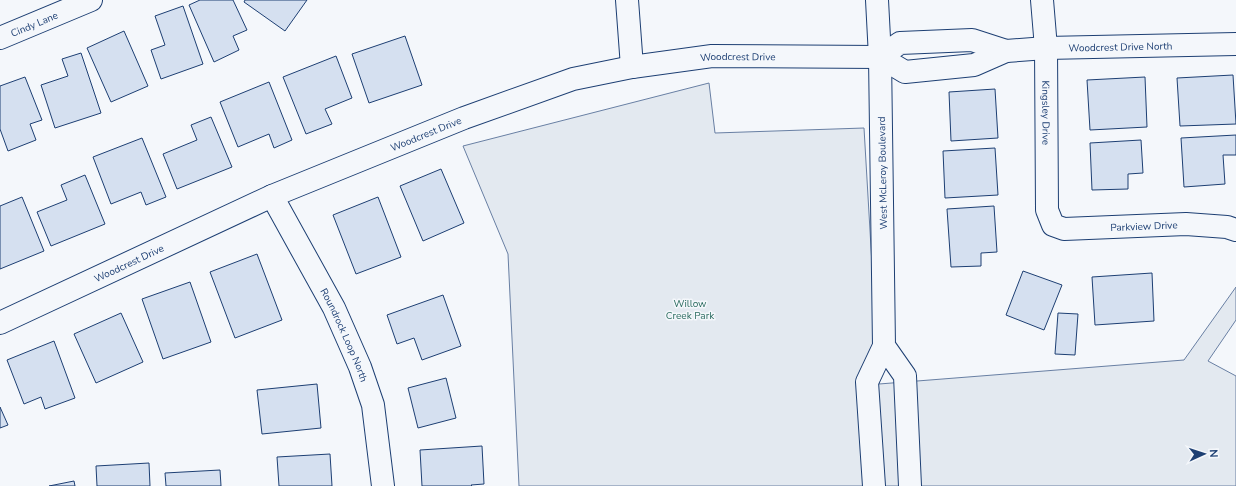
<svg xmlns="http://www.w3.org/2000/svg" width="1236" height="486" viewBox="0 0 1236 486" font-family="'Nunito Sans',sans-serif">
	<style>
		.green { fill: #e3e9f0; stroke: #687fa3 }
		.building { fill: #d5e0f0; stroke: #1d3f73 }
		.lines { fill: none; stroke-linecap: round; stroke-linejoin: round }
		.minor-casing { stroke: #1d3f73; stroke-width: 24 }
		.major-casing { stroke: #1d3f73; stroke-width: 24 }
		.minor { stroke: #f4f7fb; stroke-width: 22 }
		.major { stroke: #f4f7fb; stroke-width: 22 }
		.labels { text-anchor: middle; stroke-width: 3; stroke-linejoin: round; paint-order: stroke }
		.street-label { font-size: 10px; fill: #1d3f73; stroke: #f4f7fb }
		.park-label { font-size: 10px; fill: #2c6c60; stroke: #f4f7fb }
	</style>
	<rect width="100%" height="100%" fill="#f4f7fb"/>
	<path class="green" d="M 709,83 L 715,133 L 864,128 L 879,384 L 1184,360 L 1236,287 L 1236,320 L 1208,361 L 1236,376 L 1236,486 L 519,486 L 508,254 L 463,146 Z"/>
	<path class="building" d="M 200,0 L 233,0 L 247,30 L 233,36 L 239,50 L 214,62 L 189,5 Z
		M 245,0 L 307,0 L 285,31 L 244,2 Z
		M 183,6 L 203,64 L 161,79 L 151,50 L 165,45 L 155,16 Z
		M 124,31 L 148,86 L 111,102 L 87,48 Z
		M 405,36 L 422,85 L 369,103 L 352,54 Z
		M 81,53 L 101,113 L 55,128 L 41,85 L 68,76 L 62,59 Z
		M 336,56 L 352,98 L 325,109 L 332,124 L 306,134 L 283,77 Z
		M 1233,75 L 1236,124 L 1180,126 L 1177,78 Z
		M 25,77 L 42,120 L 30,124 L 36,140 L 8,151 L 0,129 L 0,86 Z
		M 1145,77 L 1147,127 L 1090,130 L 1087,80 Z
		M 269,82 L 292,140 L 274,148 L 269,134 L 238,147 L 220,102 Z
		M 995,89 L 998,138 L 951,141 L 949,92 Z
		M 211,117 L 232,167 L 177,189 L 163,154 L 197,140 L 191,125 Z
		M 1236,135 L 1236,155 L 1223,155 L 1225,184 L 1184,187 L 1181,138 Z
		M 142,138 L 166,197 L 146,205 L 141,192 L 111,204 L 93,157 Z
		M 1141,140 L 1143,173 L 1128,174 L 1128,189 L 1092,190 L 1090,143 Z
		M 995,148 L 998,195 L 945,198 L 943,151 Z
		M 441,169 L 464,223 L 423,241 L 400,186 Z
		M 85,175 L 105,224 L 51,246 L 37,212 L 67,200 L 61,185 Z
		M 22,197 L 44,251 L 0,269 L 0,206 Z
		M 378,197 L 401,257 L 356,274 L 333,215 Z
		M 994,206 L 997,252 L 981,253 L 981,266 L 951,267 L 947,209 Z
		M 257,254 L 282,320 L 235,338 L 210,272 Z
		M 1023,271 L 1062,285 L 1044,330 L 1006,315 Z
		M 1152,273 L 1154,321 L 1095,325 L 1092,277 Z
		M 190,282 L 211,342 L 163,359 L 142,299 Z
		M 443,295 L 461,346 L 422,360 L 414,338 L 397,344 L 387,315 Z
		M 121,313 L 143,362 L 96,383 L 74,334 Z
		M 1058,313 L 1078,314 L 1075,355 L 1055,354 Z
		M 54,341 L 75,398 L 45,409 L 41,397 L 24,404 L 7,360 Z
		M 446,378 L 456,418 L 418,428 L 408,388 Z
		M 317,384 L 321,428 L 262,434 L 257,390 Z
		M 0,407 L 8,425 L 0,428 Z
		M 482,446 L 484,484 L 471,485 L 472,486 L 422,486 L 420,450 Z
		M 330,454 L 332,486 L 279,486 L 277,457 Z
		M 149,463 L 150,486 L 97,486 L 96,466 Z
		M 220,470 L 221,486 L 166,486 L 165,473 Z
		M 74,481 L 75,486 L 49,486 Z"/>
	<g class="lines">
		<defs>
			<g id="minor">
				<path d="M 627,0 L 632,67"/>
				<path id="s1" d="M 1042,0 L 1046,48 L 1047,210 L 1053,225 L 1064,229 L 1186,224 L 1227,227 L 1236,230"/>
				<path id="s2" d="M 0,38 L 91,0"/>
				<path id="s3" d="M 880,57 L 905,72 L 974,65 L 1006,51 L 1046,48 L 1236,44"/>
				<path d="M 880,57 L 900,43 L 972,40 L 1006,51"/>
				<path id="s4" d="M 272,196 L 334,308 L 360,367 L 373,405 L 383,486"/>
				<path id="s5" d="M 0,323 L 272,196 L 464,118 L 573,79 L 632,67 L 712,56 L 880,57"/>
			</g>
			<path id="major" d="M 884,346 L 905,376 L 910,486
				M 874,486 L 867,382 L 884,346 L 880,57 L 877,0"/>
		</defs>
		<use href="#minor" class="minor-casing"/>
		<use href="#major" class="major-casing"/>
		<use href="#minor" class="minor"/>
		<use href="#major" class="major"/>
	</g>
	<g class="labels">
		<g class="street-label">
			<text dy="4" stroke="none"><textPath href="#s2" startOffset="37">Cindy Lane</textPath></text>
			<text dy="4" stroke="none"><textPath href="#s3" startOffset="248">Woodcrest Drive North</textPath></text>
			<text dy="4" stroke="none"><textPath href="#s5" startOffset="790">Woodcrest Drive</textPath></text>
			<text dy="4" stroke="none"><textPath href="#s1" startOffset="113">Kingsley Drive</textPath></text>
			<text dy="4" stroke="none"><textPath href="#s5" startOffset="466">Woodcrest Drive</textPath></text>
			<text transform="translate(882 173) rotate(-91)" y="4">West McLeroy Boulevard</text>
			<text dy="4" stroke="none"><textPath href="#s1" startOffset="318">Parkview Drive</textPath></text>
			<text dy="4" stroke="none"><textPath href="#s5" startOffset="142">Woodcrest Drive</textPath></text>
			<text dy="4" stroke="none"><textPath href="#s4" startOffset="157">Roundrock Loop North</textPath></text>
		</g>
		<g class="park-label">
			<text x="690" y="307">Willow<tspan x="690" dy="12">Creek Park</tspan></text>
		</g>
	</g>
	<g transform="translate(1204 454) rotate(87)" stroke="#f4f7fb" stroke-width="3" paint-order="stroke">
	<path d="M0-3L7 15L0 10L-7 15Z" fill="#1d3f73"/>
	<text y="-6" font-size="11" font-weight="bold" text-anchor="middle" fill="#1d3f73">N</text>
	</g>
</svg>
